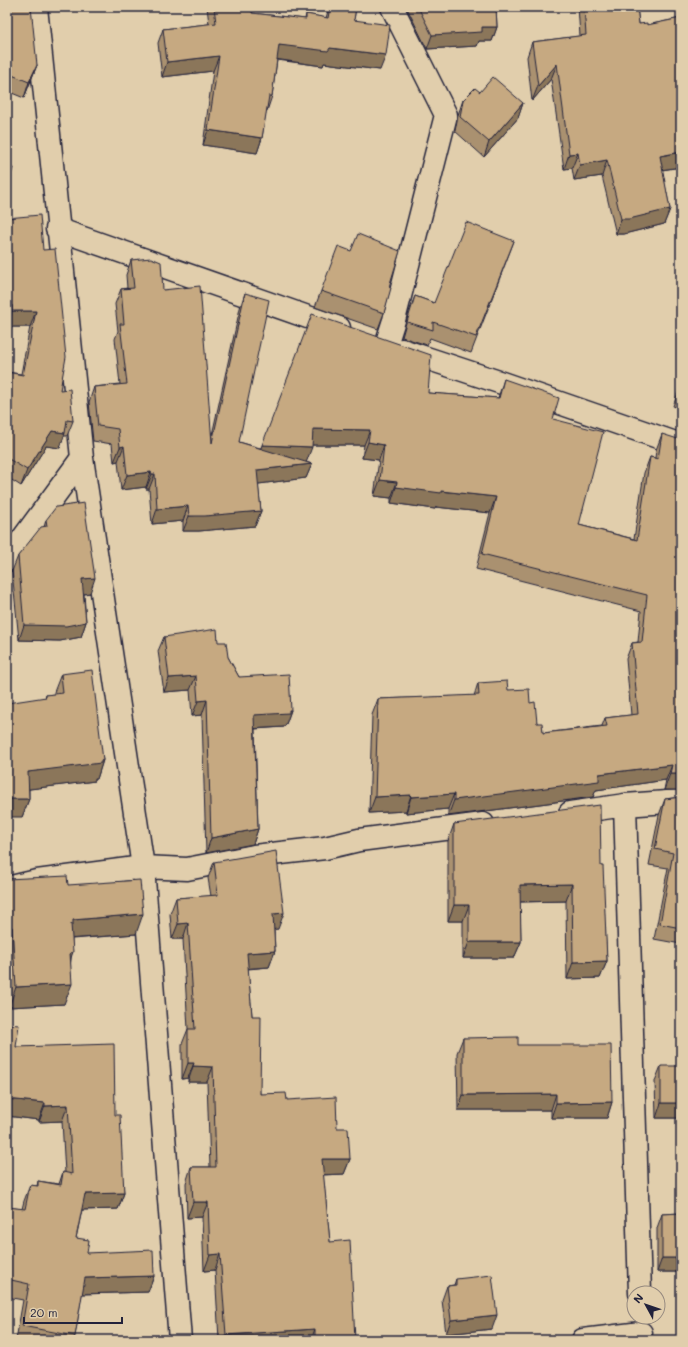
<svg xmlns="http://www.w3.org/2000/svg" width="688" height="1347" viewBox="0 0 688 1347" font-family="Mali,sans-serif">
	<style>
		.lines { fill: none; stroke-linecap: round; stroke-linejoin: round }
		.minor-casing { stroke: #22223b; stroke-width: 25 }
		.minor { stroke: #e1ceac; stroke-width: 22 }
		.wall { fill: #aa916f; stroke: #22223b }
		.shaded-wall { fill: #8b765a; stroke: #22223b }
		.building { fill: #c6a981; stroke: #22223b }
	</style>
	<rect width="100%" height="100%" fill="#e1ceac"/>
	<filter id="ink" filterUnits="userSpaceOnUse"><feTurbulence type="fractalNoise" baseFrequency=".025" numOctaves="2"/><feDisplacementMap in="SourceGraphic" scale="8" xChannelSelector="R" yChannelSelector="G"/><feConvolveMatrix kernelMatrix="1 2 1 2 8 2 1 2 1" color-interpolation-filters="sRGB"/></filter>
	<g filter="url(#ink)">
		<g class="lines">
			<defs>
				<path id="minor" d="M 36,7 L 82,458 L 143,867 L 180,1340
					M 57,229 L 339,328
					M 386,345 L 394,320 L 446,115 L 392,7
					M 402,350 L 502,383 L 681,445
					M 7,560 L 82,458
					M 625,805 L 640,1293
					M 570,813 L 625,805 L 681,801
					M 7,888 L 37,881 L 143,867 L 187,869 L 254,856 L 325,848 L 359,840 L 483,824
					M 583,1340 L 641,1333"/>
			</defs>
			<use href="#minor" class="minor-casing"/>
			<use href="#minor" class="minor"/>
		</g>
		<path class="wall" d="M 7,7 L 37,65 L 24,98 L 7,91 Z
			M 207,7 L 252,7 L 252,13 L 305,19 L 306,14 L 326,18 L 329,7 L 356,7 L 354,20 L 380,70 L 324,63 L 323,66 L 277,60 L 272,96 L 267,111 L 266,111 L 262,138 L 257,153 L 203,145 L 213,71 L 162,77 L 158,43 L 163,29 L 209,24 Z
			M 407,7 L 496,7 L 497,27 L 492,41 L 479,41 L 477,46 L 427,49 L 407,8 Z
			M 578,7 L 637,7 L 639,24 L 647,25 L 681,18 L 681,167 L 662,170 L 670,209 L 664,224 L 624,234 L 616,234 L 602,176 L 574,180 L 572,168 L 564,169 L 551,79 L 532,101 L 527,57 L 532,42 L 580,36 Z
			M 480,92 L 523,103 L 518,118 L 484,157 L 455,131 L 458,115 L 463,100 Z
			M 7,218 L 43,250 L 60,390 L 73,421 L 67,436 L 64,436 L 60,448 L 46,446 L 21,486 L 7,477 L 7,372 L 21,374 L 30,327 L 7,327 Z
			M 514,241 L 471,353 L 430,338 L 427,345 L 402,337 L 409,312 L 415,296 L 434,303 Z
			M 131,260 L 163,290 L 212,435 L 240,308 L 245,293 L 239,442 L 260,448 L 428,393 L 498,398 L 504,379 L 553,419 L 579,525 L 634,539 L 644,473 L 650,457 L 655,458 L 656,450 L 662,434 L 681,790 L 664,790 L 666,780 L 596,790 L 593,797 L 448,816 L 448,809 L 406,813 L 406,811 L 369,813 L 372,715 L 378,699 L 474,696 L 478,683 L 508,690 L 530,703 L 537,723 L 543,733 L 602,726 L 605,718 L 631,715 L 626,659 L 632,643 L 638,642 L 641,611 L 476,569 L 490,513 L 436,507 L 435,509 L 391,503 L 391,498 L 374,496 L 379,460 L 362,458 L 364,445 L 312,445 L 306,462 L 312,464 L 306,478 L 258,484 L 261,511 L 255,526 L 199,531 L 183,531 L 183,521 L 152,524 L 149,489 L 146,489 L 146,487 L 121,490 L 118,461 L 114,462 L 112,444 L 93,441 L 89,402 L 94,387 L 120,384 L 115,339 L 118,331 L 115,304 L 121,289 L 127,288 L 126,275 Z
			M 389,287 L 384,313 L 378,329 L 315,307 L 321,291 Z
			M 681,384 L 681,409 L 673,406 Z
			M 46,520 L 90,593 L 84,594 L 86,622 L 81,637 L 60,641 L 19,640 L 12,571 L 18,556 L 44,527 Z
			M 164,637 L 218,642 L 228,657 L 239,677 L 291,710 L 286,724 L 285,725 L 284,727 L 255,729 L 258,829 L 253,844 L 206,853 L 202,715 L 192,716 L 190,690 L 164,692 L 158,651 Z
			M 61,674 L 103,760 L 97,779 L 95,779 L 95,781 L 29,789 L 29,799 L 22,817 L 45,698 L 46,695 L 54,694 L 54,692 Z
			M 681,797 L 681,944 L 654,939 L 668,868 L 649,865 L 659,815 L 665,799 Z
			M 454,824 L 601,866 L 607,961 L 600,978 L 567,979 L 566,901 L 520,902 L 521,942 L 514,958 L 463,958 L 463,921 L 448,921 L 448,841 Z
			M 214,862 L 278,929 L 274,929 L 275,951 L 269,967 L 248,969 L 252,1016 L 260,1094 L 287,1100 L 337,1128 L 350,1159 L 344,1174 L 323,1175 L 330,1242 L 354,1340 L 219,1340 L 215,1270 L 204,1271 L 202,1217 L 187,1218 L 186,1183 L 191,1167 L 210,1167 L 207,1082 L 188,1082 L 188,1078 L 182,1079 L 182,1044 L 188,1029 L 183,939 L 172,939 L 170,914 L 176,898 L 211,896 L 208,878 Z
			M 7,879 L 68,885 L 136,934 L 72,939 L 71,960 L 64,1004 L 9,1007 L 7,981 Z
			M 7,1024 L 16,1047 L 115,1115 L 124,1193 L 118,1209 L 82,1210 L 76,1238 L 87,1253 L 154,1276 L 148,1292 L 82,1294 L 75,1336 L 74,1340 L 16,1340 L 23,1300 L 7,1297 L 7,1207 L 22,1209 L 24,1201 L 30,1185 L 37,1186 L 38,1181 L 59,1184 L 63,1172 L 65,1173 L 62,1121 L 39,1122 L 39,1120 L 7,1116 Z
			M 463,1038 L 518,1045 L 612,1102 L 607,1118 L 551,1118 L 551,1110 L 458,1110 L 457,1053 Z
			M 661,1066 L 681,1118 L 656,1118 L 655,1081 Z
			M 681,1213 L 681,1272 L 657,1272 L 657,1228 L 662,1214 Z
			M 456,1279 L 492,1329 L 446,1334 L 442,1300 L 447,1286 L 454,1285 Z"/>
		<path class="shaded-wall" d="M 482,27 L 497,27 L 492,41 L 479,41 L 477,46 L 427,49 L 432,35 Z
			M 279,45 L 330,48 L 386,55 L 380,70 L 324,63 L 323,66 L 274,59 Z
			M 219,56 L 213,71 L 162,77 L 167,62 Z
			M 557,64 L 551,79 L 532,101 L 538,86 Z
			M 37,65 L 31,80 L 24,98 L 29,82 Z
			M 523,103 L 518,118 L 484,157 L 489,142 Z
			M 208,130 L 262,138 L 257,153 L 203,145 Z
			M 681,152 L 681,167 L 654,171 L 660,156 Z
			M 578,153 L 572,168 L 564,169 L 569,154 Z
			M 607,160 L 602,176 L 574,180 L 580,165 Z
			M 670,209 L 664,224 L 624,234 L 616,234 L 621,219 Z
			M 7,305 L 12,305 L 7,319 Z
			M 12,311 L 36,311 L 30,327 L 7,327 Z
			M 313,429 L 370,430 L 364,445 L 307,445 Z
			M 52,431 L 65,433 L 60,448 L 46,446 L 21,486 L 27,470 Z
			M 368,442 L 384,445 L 379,460 L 362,458 Z
			M 262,445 L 312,447 L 306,463 L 256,461 Z
			M 124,446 L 118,461 L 114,462 L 120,447 Z
			M 312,464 L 306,478 L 251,485 L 257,470 Z
			M 151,472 L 146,487 L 121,490 L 127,475 Z
			M 152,474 L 155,474 L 149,489 L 146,489 Z
			M 380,480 L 397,482 L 391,498 L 374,496 Z
			M 396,487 L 441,491 L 496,497 L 490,513 L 436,507 L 435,509 L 391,503 Z
			M 188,506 L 183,521 L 152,524 L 157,509 Z
			M 261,511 L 255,526 L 199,531 L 183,531 L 189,516 Z
			M 95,578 L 90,593 L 77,595 L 82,579 Z
			M 86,622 L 81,637 L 60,641 L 19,640 L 24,625 Z
			M 196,676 L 190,690 L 164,692 L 169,678 Z
			M 207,700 L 202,715 L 192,716 L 198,701 Z
			M 291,710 L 286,724 L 285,725 L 284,727 L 249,729 L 254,715 Z
			M 103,760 L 97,779 L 95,779 L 95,781 L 22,790 L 28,772 Z
			M 672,765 L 666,780 L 596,790 L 593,797 L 448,816 L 454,800 L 599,774 Z
			M 670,774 L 681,774 L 681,790 L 664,790 Z
			M 454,794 L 448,809 L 406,813 L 411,797 Z
			M 411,795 L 406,811 L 369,813 L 375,797 Z
			M 7,799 L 29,799 L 22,817 L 7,817 Z
			M 258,829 L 253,844 L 206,853 L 211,838 Z
			M 572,884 L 566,901 L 514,902 L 520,885 Z
			M 454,905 L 469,905 L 463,921 L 448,921 Z
			M 284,913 L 278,929 L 268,930 L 273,914 Z
			M 143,914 L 136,934 L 67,939 L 71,924 L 73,920 Z
			M 188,923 L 183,939 L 172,939 L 178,924 Z
			M 12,927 L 7,940 L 7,928 Z
			M 469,942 L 521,942 L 514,958 L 463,958 Z
			M 275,951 L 269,967 L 241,969 L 247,953 Z
			M 73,952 L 66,972 L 70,953 Z
			M 607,961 L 600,978 L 567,979 L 573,962 Z
			M 72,984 L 64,1004 L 9,1007 L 16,987 Z
			M 188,1063 L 194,1063 L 188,1078 L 182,1079 Z
			M 193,1066 L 213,1067 L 207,1082 L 188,1082 Z
			M 556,1094 L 551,1110 L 458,1110 L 463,1095 Z
			M 7,1099 L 45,1103 L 39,1120 L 7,1116 Z
			M 612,1102 L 607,1118 L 551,1118 L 556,1103 Z
			M 661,1103 L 681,1103 L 681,1118 L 656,1118 Z
			M 68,1105 L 62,1121 L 39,1122 L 45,1106 Z
			M 322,1159 L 350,1159 L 344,1174 L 316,1175 Z
			M 124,1193 L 118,1209 L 79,1210 L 85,1194 Z
			M 193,1202 L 208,1202 L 202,1217 L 187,1218 Z
			M 220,1254 L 215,1270 L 204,1271 L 210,1255 Z
			M 662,1258 L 681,1258 L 681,1272 L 657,1272 Z
			M 154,1276 L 148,1292 L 79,1294 L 85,1278 Z
			M 497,1315 L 492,1329 L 446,1334 L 451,1320 Z
			M 315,1329 L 311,1340 L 224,1340 L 226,1335 Z"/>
		<path class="building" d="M 7,7 L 31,7 L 37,65 L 29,82 L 7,73 Z
			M 214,7 L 252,7 L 252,13 L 306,19 L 306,14 L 328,18 L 330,7 L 356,7 L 354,20 L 390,25 L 386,55 L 330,48 L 328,51 L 279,45 L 272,96 L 269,96 L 262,138 L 208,130 L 219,56 L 167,62 L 163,29 L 216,23 Z
			M 418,7 L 496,7 L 497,27 L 482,27 L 482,32 L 432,35 Z
			M 584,7 L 637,7 L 639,24 L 647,23 L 647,25 L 681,18 L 681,152 L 660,156 L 670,209 L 629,219 L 621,219 L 607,160 L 580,165 L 578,153 L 569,154 L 557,64 L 538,86 L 532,42 L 586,35 Z
			M 493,77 L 523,103 L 489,142 L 460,117 L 463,100 L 475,88 L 480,92 Z
			M 7,166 L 13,168 L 7,189 Z
			M 40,215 L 43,250 L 55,249 L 66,357 L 60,390 L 70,389 L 73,421 L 67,420 L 65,433 L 52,431 L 27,470 L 7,458 L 7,372 L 23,375 L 36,311 L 12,311 L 12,305 L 7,305 L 7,218 Z
			M 466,222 L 514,241 L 476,337 L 433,322 L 433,330 L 407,322 L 415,296 L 434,303 Z
			M 358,234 L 400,251 L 389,287 L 391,288 L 384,313 L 321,291 L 338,246 L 351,251 Z
			M 151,258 L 161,262 L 163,290 L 200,286 L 212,443 L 245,293 L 269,300 L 239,442 L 312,464 L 257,470 L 261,511 L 205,516 L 189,516 L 188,506 L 157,509 L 155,474 L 152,474 L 151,472 L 127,475 L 124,446 L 120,447 L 118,429 L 98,426 L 94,387 L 127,384 L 120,324 L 124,324 L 121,289 L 134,288 L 131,260 Z
			M 312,314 L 431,355 L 428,393 L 499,398 L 504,379 L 559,398 L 553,419 L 603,432 L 579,525 L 637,540 L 650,457 L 658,459 L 662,434 L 681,440 L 681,774 L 670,774 L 672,765 L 599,774 L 599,781 L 454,800 L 454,794 L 411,797 L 411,795 L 375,797 L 378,699 L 479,695 L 478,683 L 507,681 L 508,690 L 529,689 L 530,703 L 535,702 L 537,723 L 542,723 L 543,733 L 607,726 L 605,718 L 638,714 L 632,643 L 642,642 L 647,595 L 482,554 L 496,497 L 441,491 L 441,493 L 396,487 L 397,482 L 380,480 L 384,445 L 368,442 L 370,430 L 313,429 L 312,447 L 262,445 Z
			M 681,384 L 681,392 L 678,391 Z
			M 84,503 L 95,578 L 82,579 L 86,622 L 66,626 L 24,625 L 18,556 L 41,527 L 47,526 L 46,520 L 56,507 Z
			M 217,629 L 218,642 L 226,642 L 228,657 L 239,677 L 289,674 L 291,710 L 289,710 L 289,713 L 254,715 L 258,829 L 211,838 L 207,700 L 198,701 L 196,676 L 169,678 L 164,637 Z
			M 92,670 L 103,760 L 101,761 L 101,763 L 28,772 L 29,799 L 7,799 L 7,703 L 46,697 L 46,695 L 63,693 L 61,674 Z
			M 681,797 L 681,928 L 660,924 L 673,853 L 655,849 L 665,799 Z
			M 600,805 L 601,866 L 603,866 L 607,961 L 573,962 L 572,884 L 520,885 L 521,942 L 469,942 L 469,905 L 454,905 L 454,824 Z
			M 276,851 L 284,913 L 273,914 L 275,951 L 247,953 L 252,1016 L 261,1016 L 260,1094 L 286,1093 L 287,1100 L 336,1097 L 337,1128 L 348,1128 L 350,1159 L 322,1159 L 330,1242 L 350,1240 L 355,1340 L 315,1340 L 315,1329 L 226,1335 L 220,1254 L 210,1255 L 208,1202 L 193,1202 L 191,1167 L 216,1167 L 213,1067 L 193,1066 L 194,1063 L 188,1063 L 188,1029 L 195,1029 L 188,923 L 178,924 L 176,898 L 218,895 L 214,862 Z
			M 67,876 L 68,885 L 140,880 L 143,914 L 73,920 L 73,924 L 71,924 L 73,952 L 70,953 L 72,984 L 16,987 L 12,927 L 7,928 L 7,879 Z
			M 7,1024 L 19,1025 L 16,1047 L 114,1044 L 115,1115 L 120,1115 L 124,1193 L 85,1194 L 76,1238 L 89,1240 L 87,1253 L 153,1250 L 154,1276 L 85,1278 L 75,1336 L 22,1326 L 29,1284 L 7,1279 L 7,1207 L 25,1209 L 30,1185 L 38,1186 L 38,1181 L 61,1185 L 63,1172 L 72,1174 L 68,1105 L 45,1106 L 45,1103 L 7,1099 Z
			M 518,1037 L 518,1045 L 611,1045 L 612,1102 L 556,1103 L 556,1094 L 463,1095 L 463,1038 Z
			M 661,1066 L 681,1066 L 681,1103 L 661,1103 Z
			M 681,1213 L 681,1258 L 662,1258 L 662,1214 Z
			M 492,1275 L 497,1315 L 451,1320 L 447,1286 L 456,1285 L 456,1279 Z"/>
	</g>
	<rect width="688" height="1347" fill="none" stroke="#e1ceac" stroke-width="24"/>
	<rect x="12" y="12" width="664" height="1323" fill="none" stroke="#22223b" stroke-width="1.5" filter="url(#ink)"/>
	<g transform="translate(646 1305) rotate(310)"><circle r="19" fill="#e1ceac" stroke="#95897f"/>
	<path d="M0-3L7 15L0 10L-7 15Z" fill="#22223b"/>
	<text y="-6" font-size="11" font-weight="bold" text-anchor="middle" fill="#22223b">N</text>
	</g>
	<path d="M24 1317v6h98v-6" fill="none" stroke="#22223b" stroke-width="2"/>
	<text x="30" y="1317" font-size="12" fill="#22223b" stroke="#e1ceac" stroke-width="3" paint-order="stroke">20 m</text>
</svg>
